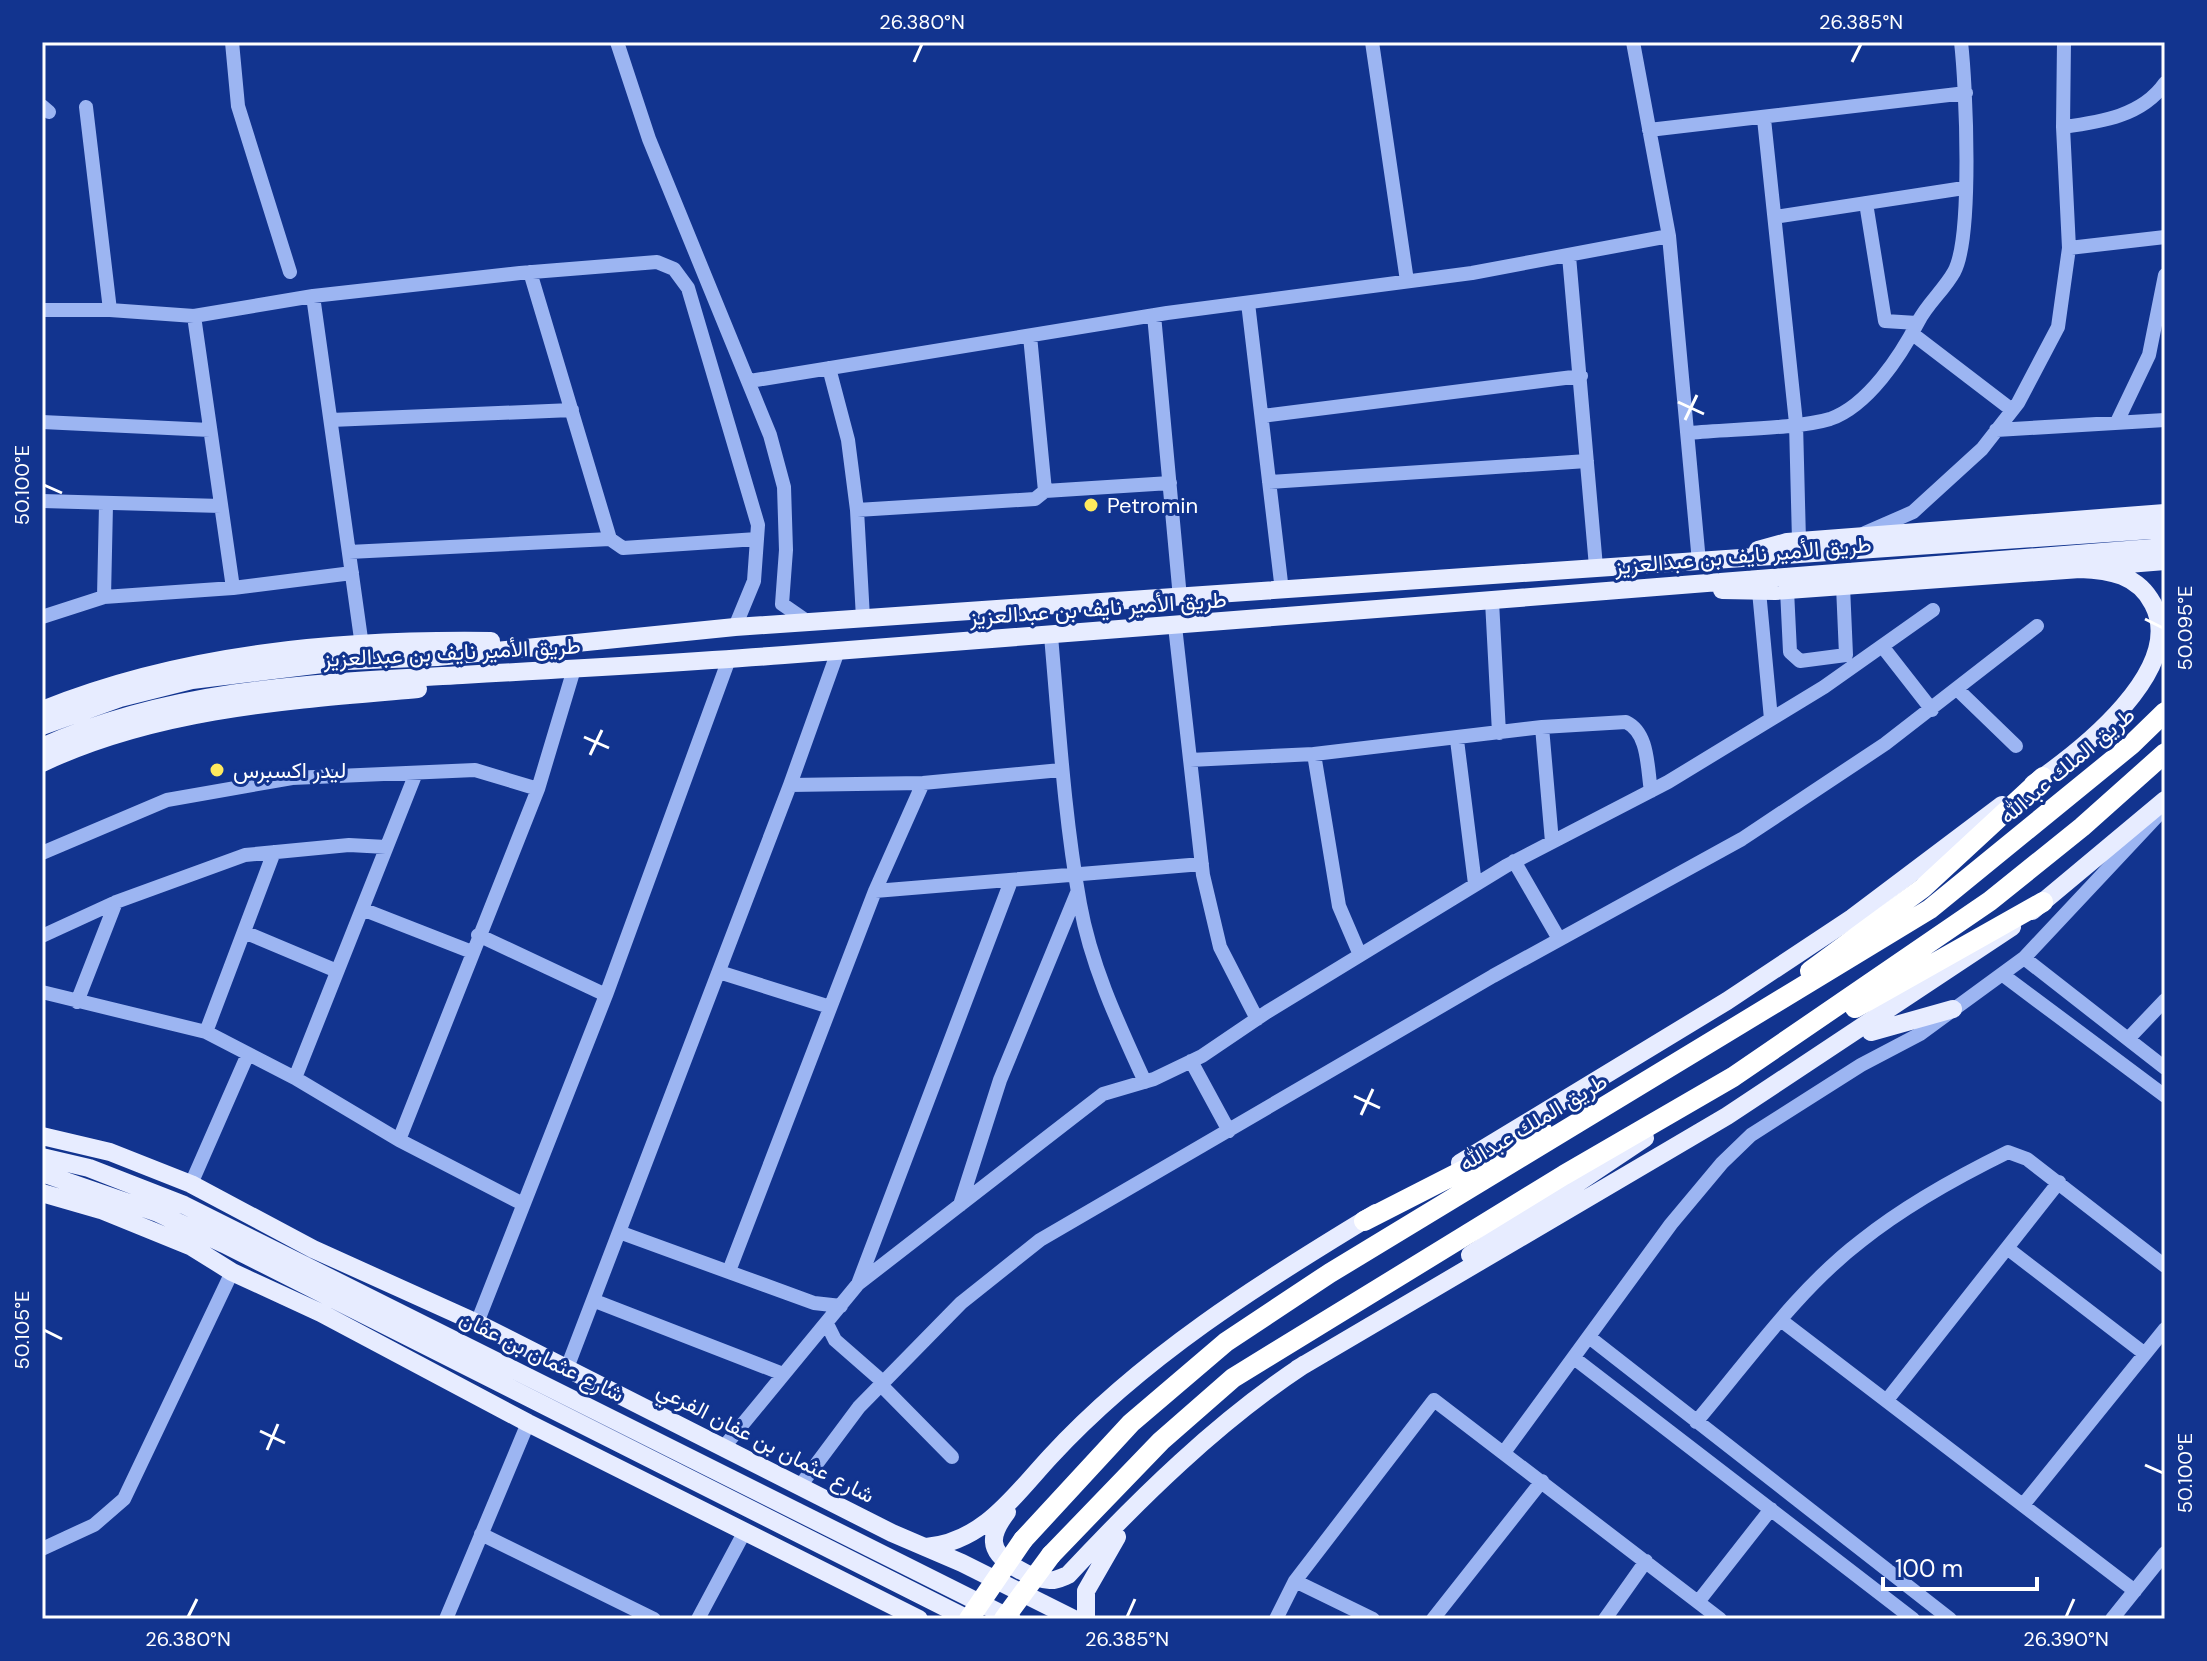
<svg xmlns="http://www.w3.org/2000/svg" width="2207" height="1661" viewBox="0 0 2207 1661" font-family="'DM Sans',Vazirmatn,sans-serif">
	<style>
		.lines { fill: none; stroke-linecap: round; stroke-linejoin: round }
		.minor { stroke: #9cb5f2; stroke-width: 14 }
		.major { stroke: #e7ecff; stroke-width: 18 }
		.highway { stroke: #fff; stroke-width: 20 }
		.highway-bridge { stroke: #fff; stroke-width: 20 }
		.ticks { fill: none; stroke: #fff; stroke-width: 3 }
		.poi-dot { fill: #ffea5d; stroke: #12348f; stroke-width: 3 }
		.labels { text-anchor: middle; stroke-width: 6; stroke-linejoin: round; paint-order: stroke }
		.poi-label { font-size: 22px; fill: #fff; stroke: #12348f; text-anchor: start }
		.street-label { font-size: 22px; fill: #fff; stroke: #12348f }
		.neatline { fill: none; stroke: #fff; stroke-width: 3 }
		.ticks-label { font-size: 20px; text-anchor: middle; fill: #fff }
	</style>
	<rect width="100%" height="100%" fill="#12348f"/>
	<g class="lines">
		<path class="minor" d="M 232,42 L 238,106 L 290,272
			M 617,42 L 649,139 L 770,435 L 784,487 L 786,550 L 782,604 L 808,622
			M 1372,42 L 1407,281
			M 1633,42 L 1669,236 L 1699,562
			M 42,106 L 49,112
			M 86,107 L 110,310
			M 1764,119 L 1796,423 L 1799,541
			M 2063,127 C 2101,122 2142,116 2165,83
			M 1649,130 L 1966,93
			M 1866,203 L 1885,321 L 1917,323
			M 1775,217 L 1964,188
			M 2069,248 L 2165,237
			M 1569,256 L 1596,567
			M 530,272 L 610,539 L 623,548 L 757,539
			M 313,296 L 362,646
			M 1248,303 L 1282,591
			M 42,310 L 110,310 L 194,316 L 313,296 L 520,273 L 657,262 L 674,269 L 688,288 L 758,525 L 754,581 L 735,627
			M 1154,315 L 1180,598
			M 194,316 L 233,588
			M 1914,335 L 2012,410
			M 1030,336 L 1045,491
			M 829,368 L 848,440 L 857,510 L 863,618
			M 750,381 L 1167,313 L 1472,273 L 1669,236
			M 1262,416 L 1581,376
			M 331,420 L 572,410
			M 42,422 L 210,430
			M 2117,422 L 2149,355 L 2165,275
			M 1996,430 L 2165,420
			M 1690,433 C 1727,429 1797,429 1830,419 C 1868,406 1901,355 1918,322 C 1927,304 1944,290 1954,272 C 1973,238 1966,85 1961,42
			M 1269,482 L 1587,461
			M 42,501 L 221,506
			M 857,510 L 1035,499 L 1045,491 L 1170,483
			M 1865,533 L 1913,512 L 1982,449 L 2018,403 L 2058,327 L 2069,248 L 2063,127 L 2064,42
			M 349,552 L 610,539
			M 1787,590 L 1790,652 L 1800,661 L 1846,655 L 1843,586
			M 1759,591 L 1771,719
			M 104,597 L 106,505
			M 1492,601 L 1499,733
			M 42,617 L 104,597 L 233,588 L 352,573
			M 1175,626 L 1203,875 L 1220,947 L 1257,1019
			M 1051,636 C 1059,726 1064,815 1080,904 C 1091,966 1119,1025 1145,1082
			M 1882,646 L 1932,710
			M 1957,689 L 2016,746
			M 1542,727 L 1552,842
			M 1457,740 L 1475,884
			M 1314,754 L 1339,906 L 1360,955
			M 1190,760 L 1314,754 L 1542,727 L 1626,722 C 1649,733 1647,767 1651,791
			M 790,785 L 923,783 L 1061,770
			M 2161,812 L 2024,958 L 2165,1068
			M 42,853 L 167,800 L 292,778 L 475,770 L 538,789
			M 1514,861 L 1559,939
			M 875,891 L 1202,864
			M 362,909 L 472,952
			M 244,932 L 337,971
			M 478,935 L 606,995
			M 42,936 L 116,902 L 245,855 L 349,845 L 386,847
			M 719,972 L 830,1007
			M 2003,975 L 2165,1096
			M 42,992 L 206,1032 L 295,1078 L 399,1140 L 523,1204
			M 77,1002 L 116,902
			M 206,1032 L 274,852
			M 2128,1039 L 2165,1000
			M 1191,1061 L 1229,1131
			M 295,1078 L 416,773
			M 399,1140 L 538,789 L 574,669
			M 191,1184 L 248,1054
			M 960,1205 L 1000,1080 L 1077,893
			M 619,1232 L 814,1303 L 841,1306
			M 2007,1248 L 2145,1354
			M 729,1271 L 875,891 L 923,783
			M 858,1284 L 1011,881
			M 595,1301 L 783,1374
			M 1782,1321 L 2135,1591
			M 477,1323 L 606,995 L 729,659
			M 827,1324 L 835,1340 L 883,1382
			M 1589,1337 L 1950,1619
			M 1574,1358 L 1913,1619
			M 567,1368 L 790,785 L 838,651
			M 881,1385 L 952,1457
			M 1887,1400 L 2059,1182
			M 1696,1422 C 1748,1361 1797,1290 1861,1241 C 1906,1205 1957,1177 2008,1152 L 2027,1159 L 2165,1266
			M 723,1448 L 858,1284 L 1103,1094 L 1154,1079 L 1202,1056 L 1267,1012 L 1506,866 L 1668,782 L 1824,687 L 1933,610
			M 1505,1451 L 1671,1224 L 1722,1163 L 1751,1135 L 1861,1065 L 1920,1034 L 2024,958
			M 800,1486 L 859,1407 L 961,1303 L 1040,1240 L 1493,976 L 1742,839 L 1885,744 L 2037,626
			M 2023,1505 L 2165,1329
			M 481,1534 L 654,1619
			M 42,1549 L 94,1525 L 124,1499 L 232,1272
			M 1295,1581 L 1373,1619
			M 1698,1602 L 1771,1509
			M 446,1619 L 528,1423
			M 698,1619 L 745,1531
			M 1276,1619 L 1295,1581 L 1434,1400 L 1720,1619
			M 1433,1619 L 1542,1481
			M 1605,1619 L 1646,1561
			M 2112,1619 L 2165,1553"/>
		<path class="major" d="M 1758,550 L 1787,542 L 2165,513
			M 2103,566 L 2165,561
			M 1722,590 L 1775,591 L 2080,569 C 2110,570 2138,575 2153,604 C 2187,669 2081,751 2033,784
			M 42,710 C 183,653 339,639 491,641
			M 42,726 L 120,698 L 192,680 L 347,661 L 437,657 L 735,627 L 2165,529
			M 42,747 C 175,687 319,683 462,675 C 570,669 677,663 784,655 C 1245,622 1704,581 2165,547
			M 42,763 C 159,708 291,700 418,689
			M 2032,911 L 2165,800
			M 1871,1032 L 1953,1009
			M 42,1136 L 110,1152 L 191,1184 L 313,1249 L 477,1323 L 892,1533 L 962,1563 L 1074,1619
			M 42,1157 L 89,1168 L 184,1205 L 1012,1619
			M 1460,1163 L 1727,1001 L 1852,918 L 2002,805
			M 42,1173 L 158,1213 L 224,1244 L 968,1619
			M 42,1193 L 101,1210 L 192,1247 L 232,1272 L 321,1313 L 528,1423 L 919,1619
			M 1470,1255 L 1645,1138
			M 1297,1369 L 1727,1116 L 2012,927
			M 1007,1512 C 1001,1520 993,1531 994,1542 C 995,1561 1032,1579 1050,1580 C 1055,1581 1063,1577 1068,1575 C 1140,1498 1217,1422 1305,1364
			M 926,1547 C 983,1542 1014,1496 1050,1457 C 1142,1357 1260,1283 1376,1213
			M 1086,1619 L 1086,1591 L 1117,1537"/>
		<path class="highway" d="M 1810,971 L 1923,888 L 2043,777
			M 1855,1008 L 2043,902
			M 1364,1221 L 1542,1130
			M 1023,1540 L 1131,1423 L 1226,1342 L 1330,1273 L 1930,909 L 2131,745 L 2165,712
			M 1051,1555 L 1161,1441 L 1233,1378 L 1564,1175 L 1733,1077 L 1990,901 L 2082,827 L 2165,753"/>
		<path class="highway-bridge" d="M 969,1619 L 1023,1540
			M 1004,1619 L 1051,1555"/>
	</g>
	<path class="ticks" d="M 914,62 L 922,44M 1852,62 L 1861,44M 1678,402 L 1704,414M 1685,420 L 1697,395M 44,485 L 62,493M 2145,619 L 2163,628M 584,737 L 609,748M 590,755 L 602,730M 1354,1096 L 1380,1108M 1361,1115 L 1373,1089M 44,1330 L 62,1339M 260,1431 L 285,1443M 267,1450 L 278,1424M 2145,1465 L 2163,1473M 188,1617 L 197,1599M 1127,1617 L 1135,1599M 2066,1617 L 2074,1599"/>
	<g class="poi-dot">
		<circle cx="1091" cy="505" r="8"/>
		<circle cx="217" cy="770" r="8"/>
	</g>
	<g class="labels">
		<g class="poi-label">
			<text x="1107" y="513">Petromin</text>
			<text x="233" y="778">ليدر اكسبرس</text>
		</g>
		<g class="street-label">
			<text transform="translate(1743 555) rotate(-5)" y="8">طريق الأمير نايف بن عبدالعزيز</text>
			<text transform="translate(1098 608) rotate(-4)" y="8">طريق الأمير نايف بن عبدالعزيز</text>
			<text transform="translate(452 652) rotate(-3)" y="8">طريق الأمير نايف بن عبدالعزيز</text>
			<text transform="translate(2067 765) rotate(-40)" y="8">طريق الملك عبدالله</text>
			<text transform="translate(1533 1122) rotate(-31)" y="8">طريق الملك عبدالله</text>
			<text transform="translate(542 1356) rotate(26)" y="8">شارع عثمان بن عفان</text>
			<text transform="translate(766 1442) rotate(27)" y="8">شارع عثمان بن عفان الفرعي</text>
		</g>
	</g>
	<rect width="2207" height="1661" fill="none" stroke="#12348f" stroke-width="88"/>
	<path d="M1883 1577v12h154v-12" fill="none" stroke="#ffffff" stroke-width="4"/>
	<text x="1895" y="1577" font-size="24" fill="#ffffff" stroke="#12348f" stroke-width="6" paint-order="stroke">100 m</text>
	<rect x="44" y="44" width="2119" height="1573" class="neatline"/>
	<g class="ticks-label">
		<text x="922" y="29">26.380°N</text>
		<text x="1861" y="29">26.385°N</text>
		<text transform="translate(22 485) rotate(-90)" y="7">50.100°E</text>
		<text transform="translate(2185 628) rotate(-90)" y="7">50.095°E</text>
		<text transform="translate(22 1330) rotate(-90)" y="7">50.105°E</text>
		<text transform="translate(2185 1473) rotate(-90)" y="7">50.100°E</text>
		<text x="188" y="1646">26.380°N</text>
		<text x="1127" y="1646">26.385°N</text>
		<text x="2066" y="1646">26.390°N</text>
	</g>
</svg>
